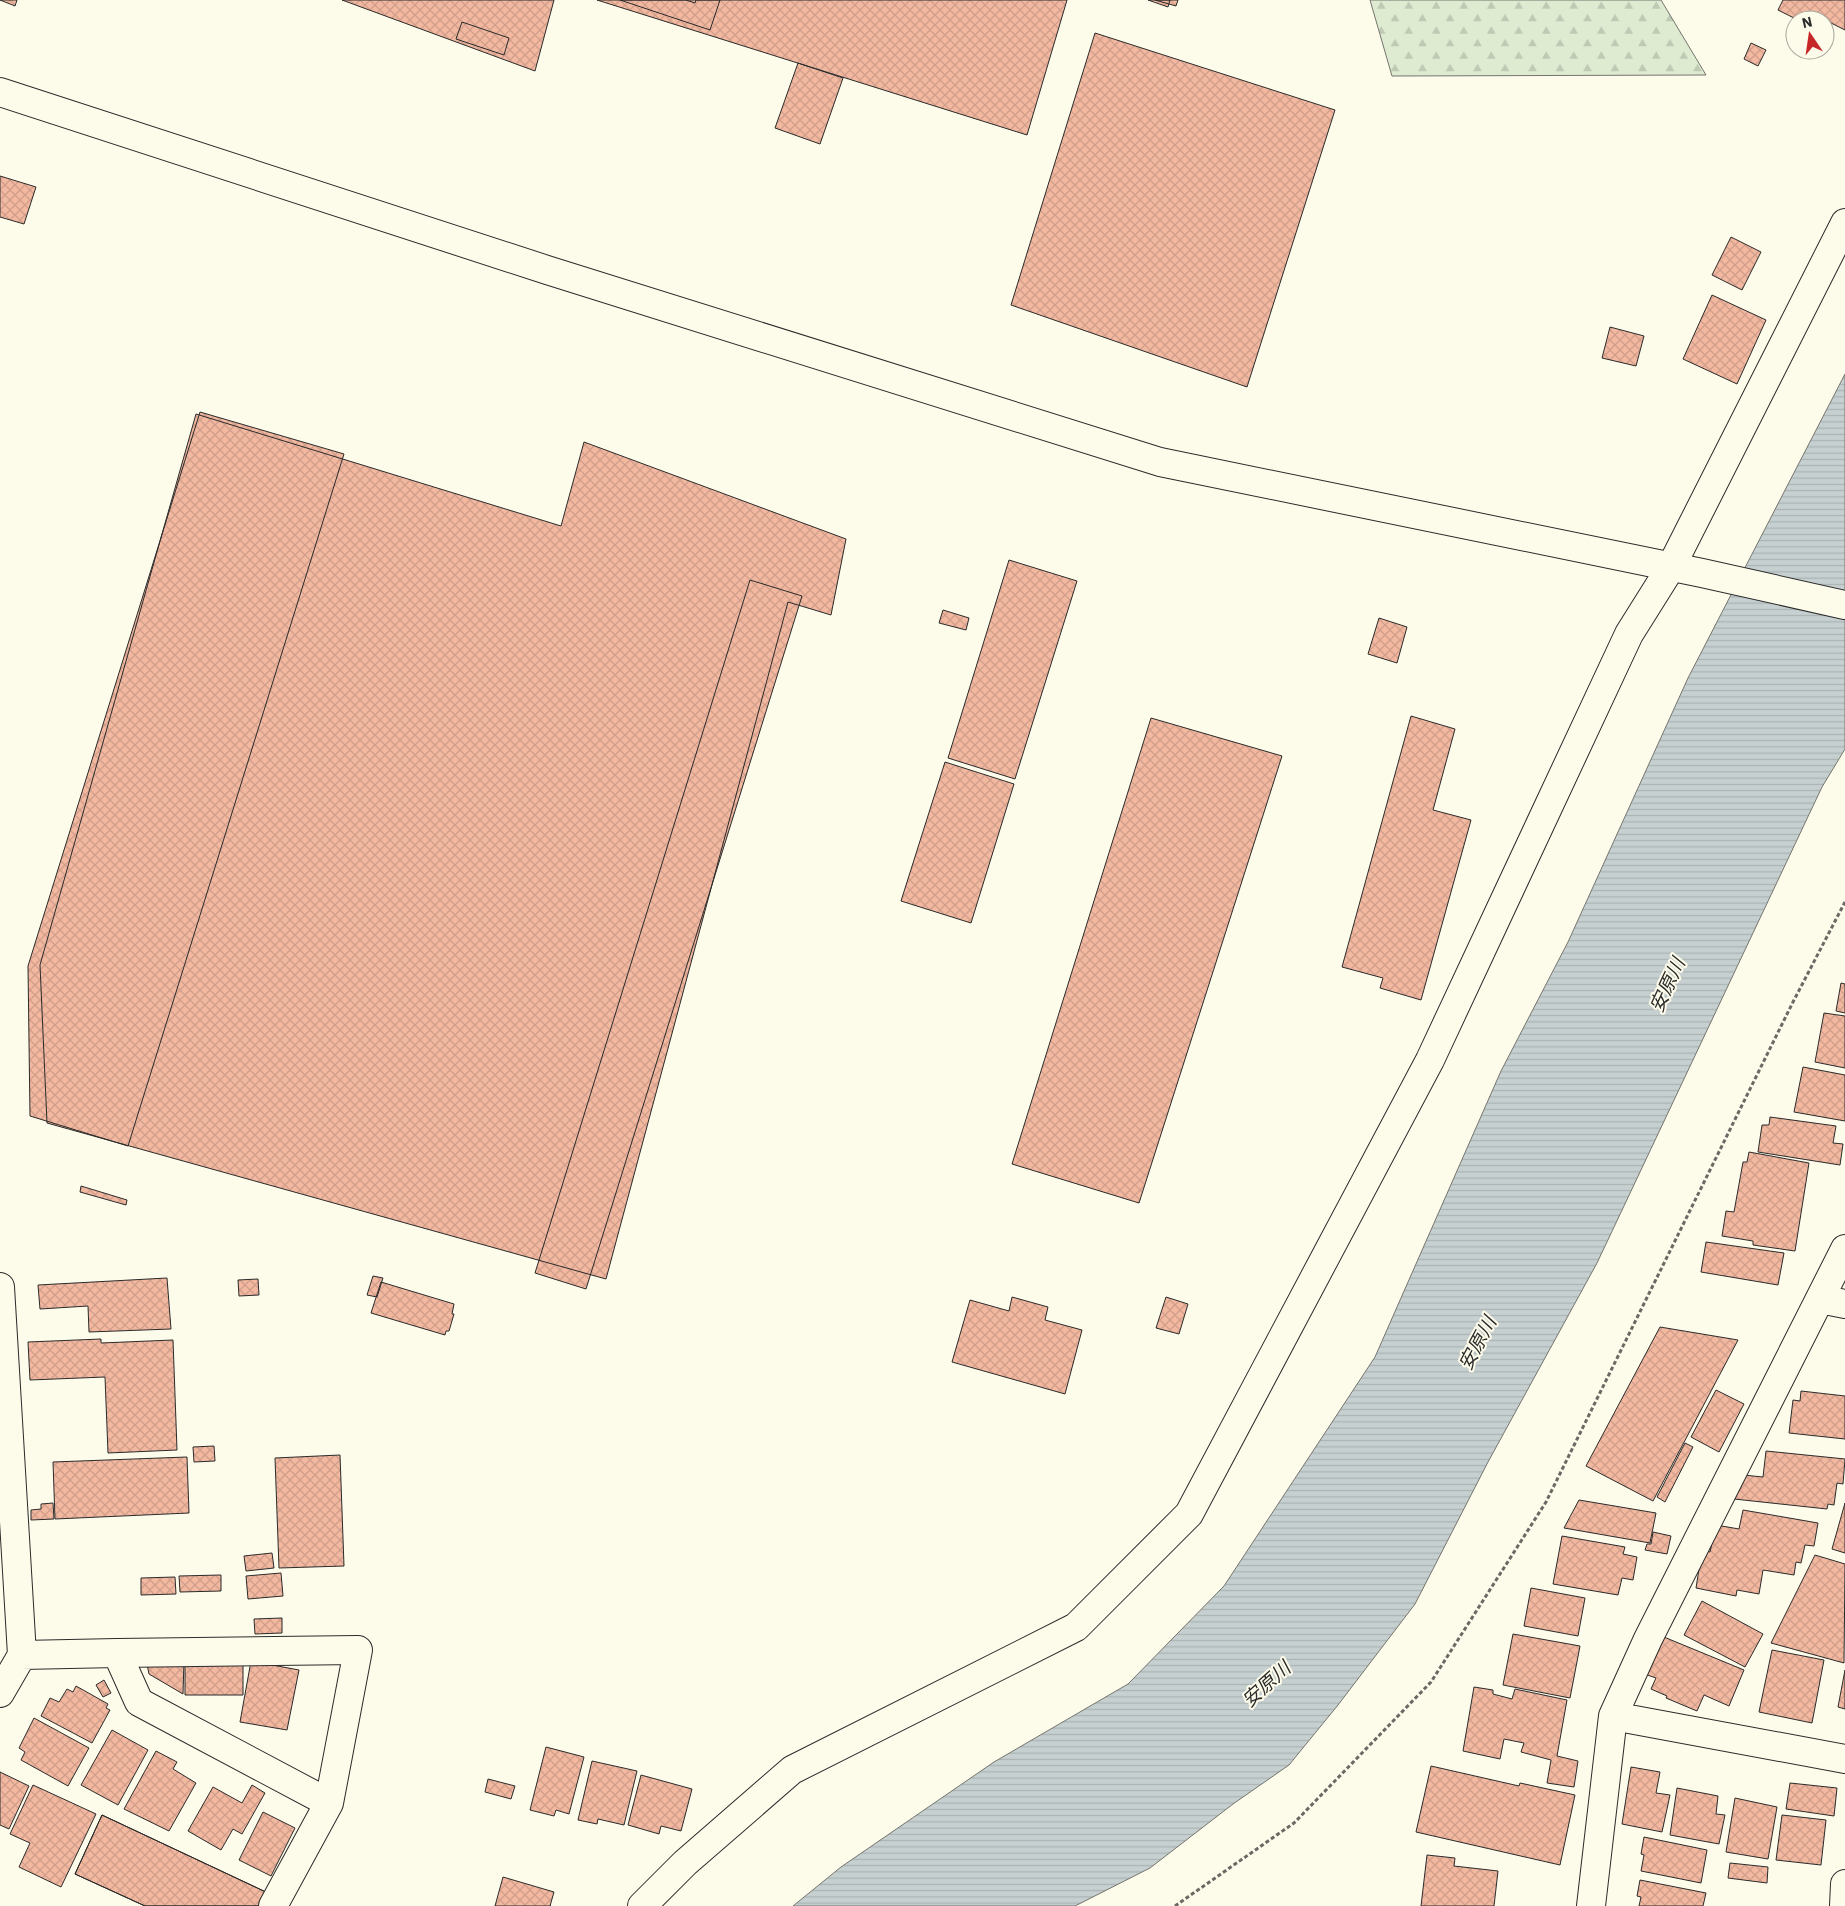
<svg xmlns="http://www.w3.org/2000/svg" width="1845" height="1906" viewBox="0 0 1845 1906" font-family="'IBM Plex Sans','Noto Sans JP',sans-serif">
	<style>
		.forest { fill: url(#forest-firs); stroke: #74746e }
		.water { fill: url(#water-rules); stroke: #74746e }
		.building { fill: url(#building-cross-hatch); stroke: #2b2b2b }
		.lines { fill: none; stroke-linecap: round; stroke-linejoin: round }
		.street-casing { stroke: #2b2b2b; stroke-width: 30 }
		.secondary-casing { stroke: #2b2b2b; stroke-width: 30 }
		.path { stroke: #6a6964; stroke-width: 3; stroke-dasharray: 4 2.5; stroke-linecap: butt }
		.street { stroke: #fdfbea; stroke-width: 28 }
		.secondary { stroke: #fdfbea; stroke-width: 28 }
		.labels { text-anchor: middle; stroke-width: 4; stroke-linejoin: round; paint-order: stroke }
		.water-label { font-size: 19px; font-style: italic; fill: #2b2b2b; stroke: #fdfbea }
	</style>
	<defs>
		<pattern id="forest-firs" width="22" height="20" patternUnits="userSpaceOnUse" patternTransform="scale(1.25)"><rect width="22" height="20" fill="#deebd1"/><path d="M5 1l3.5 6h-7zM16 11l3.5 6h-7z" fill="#bfcab4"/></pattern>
		<pattern id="water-rules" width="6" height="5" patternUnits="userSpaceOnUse" patternTransform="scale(1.25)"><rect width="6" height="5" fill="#c7d0d0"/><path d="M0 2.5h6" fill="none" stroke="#abb3b3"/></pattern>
		<pattern id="building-cross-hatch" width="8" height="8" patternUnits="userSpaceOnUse" patternTransform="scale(1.25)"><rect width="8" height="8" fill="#f2b8a0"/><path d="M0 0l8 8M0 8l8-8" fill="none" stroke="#d09e8a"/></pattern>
	</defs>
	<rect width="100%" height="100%" fill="#fdfbea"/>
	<path class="forest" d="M 1370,0 L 1661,0 L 1706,75 L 1392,76 Z"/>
	<path class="water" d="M 1845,374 L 1845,749 L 1822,787 L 1597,1263 L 1488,1462 L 1415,1604 L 1338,1705 L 1289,1765 L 1233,1804 L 1150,1868 L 1075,1906 L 793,1906 L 841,1867 L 994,1762 L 1128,1684 L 1224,1586 L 1375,1357 L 1501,1071 L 1568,942 L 1688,678 Z"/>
	<path class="building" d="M 0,0 L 17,0 L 15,6 Z
		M 342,0 L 554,0 L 535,71 Z
		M 597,0 L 1067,0 L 1027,135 Z
		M 620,0 L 686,0 L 695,3 L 696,0 L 720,0 L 710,30 Z
		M 1148,0 L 1170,0 L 1168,7 Z
		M 1155,0 L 1178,0 L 1176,6 Z
		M 1783,0 L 1845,0 L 1845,30 L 1827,21 L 1825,25 L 1825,20 L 1798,20 L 1778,10 Z
		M 462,22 L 509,38 L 504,55 L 456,39 Z
		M 1095,33 L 1335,110 L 1247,387 L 1011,305 Z
		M 1751,43 L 1766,50 L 1758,66 L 1744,59 Z
		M 798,63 L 843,78 L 820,144 L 775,128 Z
		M 0,176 L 36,187 L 24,224 L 0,217 Z
		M 1731,237 L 1761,252 L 1742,290 L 1712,275 Z
		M 1712,295 L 1766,320 L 1737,384 L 1683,359 Z
		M 1610,327 L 1644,336 L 1636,366 L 1602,358 Z
		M 200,412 L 344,454 L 128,1146 L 30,1116 L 28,966 Z
		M 196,414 L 561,526 L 584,442 L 846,539 L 831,615 L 788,602 L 606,1279 L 47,1123 L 40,965 Z
		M 1009,560 L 1077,581 L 1015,779 L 948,758 Z
		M 750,580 L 802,596 L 586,1289 L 535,1273 Z
		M 943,610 L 969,618 L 966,630 L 939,623 Z
		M 1379,618 L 1407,627 L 1397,663 L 1368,654 Z
		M 1411,716 L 1455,729 L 1433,810 L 1471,820 L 1421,1000 L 1380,988 L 1383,978 L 1342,967 Z
		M 1151,718 L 1282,756 L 1139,1203 L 1012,1164 Z
		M 945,762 L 1014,784 L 971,923 L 901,901 Z
		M 1841,983 L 1845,984 L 1845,1013 L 1836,1011 Z
		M 1824,1013 L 1845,1016 L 1845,1068 L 1815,1062 Z
		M 1803,1067 L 1845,1075 L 1845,1121 L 1794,1112 Z
		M 1770,1117 L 1836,1126 L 1833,1143 L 1843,1144 L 1840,1165 L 1758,1152 L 1762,1125 L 1769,1125 Z
		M 1749,1152 L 1809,1163 L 1795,1251 L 1753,1245 L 1753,1241 L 1722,1236 L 1726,1211 L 1734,1212 L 1743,1162 L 1747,1162 Z
		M 81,1186 L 127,1200 L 126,1205 L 80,1192 Z
		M 1706,1242 L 1784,1253 L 1778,1285 L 1701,1272 Z
		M 373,1276 L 383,1278 L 377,1297 L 367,1295 Z
		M 167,1278 L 171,1329 L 89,1332 L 88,1306 L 40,1309 L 38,1285 Z
		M 258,1279 L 259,1295 L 239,1296 L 238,1280 Z
		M 381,1282 L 454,1304 L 452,1314 L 454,1314 L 449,1331 L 446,1331 L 445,1335 L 371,1313 Z
		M 1012,1297 L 1048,1307 L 1045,1320 L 1082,1330 L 1065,1394 L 952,1362 L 970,1300 L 1009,1311 Z
		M 1166,1297 L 1188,1304 L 1179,1334 L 1156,1328 Z
		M 1660,1327 L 1738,1340 L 1653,1501 L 1586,1466 Z
		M 101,1339 L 101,1343 L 173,1340 L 177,1450 L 108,1453 L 105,1377 L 30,1380 L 28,1342 Z
		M 1716,1390 L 1744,1404 L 1719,1452 L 1691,1437 Z
		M 1801,1391 L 1845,1396 L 1845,1439 L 1789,1433 L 1793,1400 L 1800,1401 Z
		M 1685,1443 L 1693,1447 L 1665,1502 L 1657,1497 Z
		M 214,1446 L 215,1461 L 194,1462 L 193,1447 Z
		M 1766,1451 L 1845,1459 L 1843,1484 L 1837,1483 L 1834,1505 L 1828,1504 L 1827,1509 L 1734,1499 L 1736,1487 L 1741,1487 L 1743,1475 L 1763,1477 Z
		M 340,1455 L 344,1566 L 279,1568 L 275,1458 Z
		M 187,1457 L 189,1513 L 55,1519 L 53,1462 Z
		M 1579,1500 L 1656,1513 L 1650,1543 L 1564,1528 Z
		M 53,1503 L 54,1519 L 31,1520 L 31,1510 L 41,1509 L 41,1504 Z
		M 1845,1503 L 1845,1553 L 1832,1549 Z
		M 1743,1510 L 1818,1523 L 1814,1546 L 1805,1545 L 1801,1563 L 1796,1562 L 1794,1575 L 1763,1570 L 1759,1594 L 1737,1590 L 1736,1596 L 1696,1588 L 1702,1550 L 1710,1552 L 1716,1525 L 1739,1529 Z
		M 1653,1532 L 1671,1536 L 1667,1554 L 1645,1550 L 1647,1544 L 1651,1544 Z
		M 1562,1536 L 1625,1547 L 1623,1554 L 1637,1557 L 1633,1580 L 1622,1578 L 1618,1595 L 1553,1584 Z
		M 272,1553 L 274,1568 L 246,1571 L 244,1556 Z
		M 1815,1555 L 1845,1564 L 1844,1663 L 1771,1643 Z
		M 281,1573 L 283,1596 L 248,1599 L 246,1576 Z
		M 221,1575 L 221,1591 L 180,1592 L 179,1576 Z
		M 175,1577 L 176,1594 L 141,1595 L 141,1578 Z
		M 1531,1588 L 1585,1598 L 1578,1636 L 1524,1626 Z
		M 1702,1601 L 1763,1634 L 1745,1667 L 1684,1635 Z
		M 282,1618 L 282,1633 L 255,1634 L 254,1619 Z
		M 1513,1634 L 1580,1646 L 1570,1698 L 1503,1685 Z
		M 1659,1635 L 1744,1670 L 1729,1706 L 1704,1695 L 1697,1711 L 1666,1698 L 1667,1696 L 1651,1689 L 1656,1678 L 1639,1672 Z
		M 1772,1650 L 1824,1660 L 1812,1723 L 1759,1712 Z
		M 184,1661 L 183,1694 L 149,1674 L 147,1664 Z
		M 185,1661 L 243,1661 L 243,1695 L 185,1695 Z
		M 251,1661 L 299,1670 L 287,1730 L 240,1722 Z
		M 1845,1670 L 1845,1709 L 1838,1707 Z
		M 104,1680 L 111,1693 L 103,1697 L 96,1685 Z
		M 76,1686 L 108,1704 L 106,1708 L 110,1710 L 92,1743 L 41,1716 L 50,1698 L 59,1702 L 67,1689 L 73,1692 Z
		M 1474,1687 L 1493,1690 L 1493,1694 L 1512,1699 L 1515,1689 L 1567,1700 L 1557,1756 L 1578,1761 L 1574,1787 L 1547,1783 L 1551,1760 L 1521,1752 L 1524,1743 L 1504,1739 L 1500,1759 L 1463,1751 Z
		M 34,1718 L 89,1748 L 68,1786 L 21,1760 L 25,1752 L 19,1748 Z
		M 112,1730 L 148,1750 L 118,1805 L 81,1785 Z
		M 546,1747 L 584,1757 L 569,1814 L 556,1810 L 554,1816 L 530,1810 Z
		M 156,1751 L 177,1762 L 173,1769 L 196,1783 L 169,1831 L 124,1809 Z
		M 592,1761 L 637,1771 L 624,1825 L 598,1819 L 597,1824 L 578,1820 Z
		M 1431,1766 L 1519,1786 L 1520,1783 L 1575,1795 L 1560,1865 L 1416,1832 Z
		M 1631,1767 L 1660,1772 L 1656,1793 L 1670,1795 L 1662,1832 L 1622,1824 Z
		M 0,1772 L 29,1786 L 9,1829 L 0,1825 Z
		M 641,1775 L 692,1789 L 681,1831 L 661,1826 L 659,1834 L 628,1825 Z
		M 488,1779 L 515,1786 L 511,1799 L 485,1792 Z
		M 1790,1783 L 1837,1788 L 1834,1816 L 1786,1809 Z
		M 33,1785 L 96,1814 L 61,1887 L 19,1867 L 30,1843 L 10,1834 Z
		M 252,1785 L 265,1793 L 242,1834 L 233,1829 L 221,1850 L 188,1831 L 213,1787 L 242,1803 Z
		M 1677,1788 L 1718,1796 L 1716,1814 L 1725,1815 L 1719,1844 L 1670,1835 Z
		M 1735,1798 L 1777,1807 L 1768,1859 L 1726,1852 Z
		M 263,1812 L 295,1828 L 271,1876 L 239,1860 Z
		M 102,1815 L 268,1893 L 262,1906 L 145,1906 L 75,1874 Z
		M 102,1815 L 268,1893 L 262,1906 L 145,1906 L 75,1874 Z
		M 1782,1815 L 1826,1820 L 1821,1865 L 1776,1860 Z
		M 1644,1837 L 1707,1850 L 1701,1883 L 1641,1871 L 1644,1855 L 1641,1854 Z
		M 1427,1855 L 1455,1858 L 1454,1866 L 1498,1871 L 1494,1906 L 1421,1906 Z
		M 1730,1863 L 1768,1867 L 1767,1883 L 1728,1878 Z
		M 503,1877 L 554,1892 L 550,1906 L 551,1906 L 495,1906 Z
		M 1640,1880 L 1706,1893 L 1703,1906 L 1639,1906 L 1641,1897 L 1637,1896 Z"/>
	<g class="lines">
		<defs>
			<path id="street" d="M 0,1287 L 22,1655 L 0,1693
				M 1820,1299 L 1845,1304
				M 117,1653 L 358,1650 L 329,1803
				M 22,1655 L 117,1653 L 139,1702 L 329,1803 L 273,1906
				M 1613,1716 L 1845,1759
				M 642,1906 L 685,1863 L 792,1770 L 1076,1627 L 1189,1514 L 1430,1060 L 1629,634 L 1671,567 L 1845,223
				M 1591,1906 L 1613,1716 L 1648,1639 L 1845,1249
				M 1844,1906 L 1845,1884"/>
			<path id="secondary" d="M 0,92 L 547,270 L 1160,462 L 1702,573 L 1845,605"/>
		</defs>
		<use href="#street" class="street-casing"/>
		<use href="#secondary" class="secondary-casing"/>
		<path class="path" d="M 1175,1906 L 1294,1823 L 1431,1682 L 1546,1502 L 1793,1002 L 1845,902"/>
		<use href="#street" class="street"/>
		<use href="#secondary" class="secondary"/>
	</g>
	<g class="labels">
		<g class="water-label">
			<text transform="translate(1667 985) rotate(-65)" y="7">安原川</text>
			<text transform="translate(1477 1343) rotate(-62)" y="7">安原川</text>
			<text transform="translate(1266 1684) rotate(-42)" y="7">安原川</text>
		</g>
	</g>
	<g transform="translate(1810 35) rotate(347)"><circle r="24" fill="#fdfbea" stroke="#a9a89e"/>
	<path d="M0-4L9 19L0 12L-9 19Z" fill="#c62828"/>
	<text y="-8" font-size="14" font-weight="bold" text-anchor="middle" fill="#2b2b2b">N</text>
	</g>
</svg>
